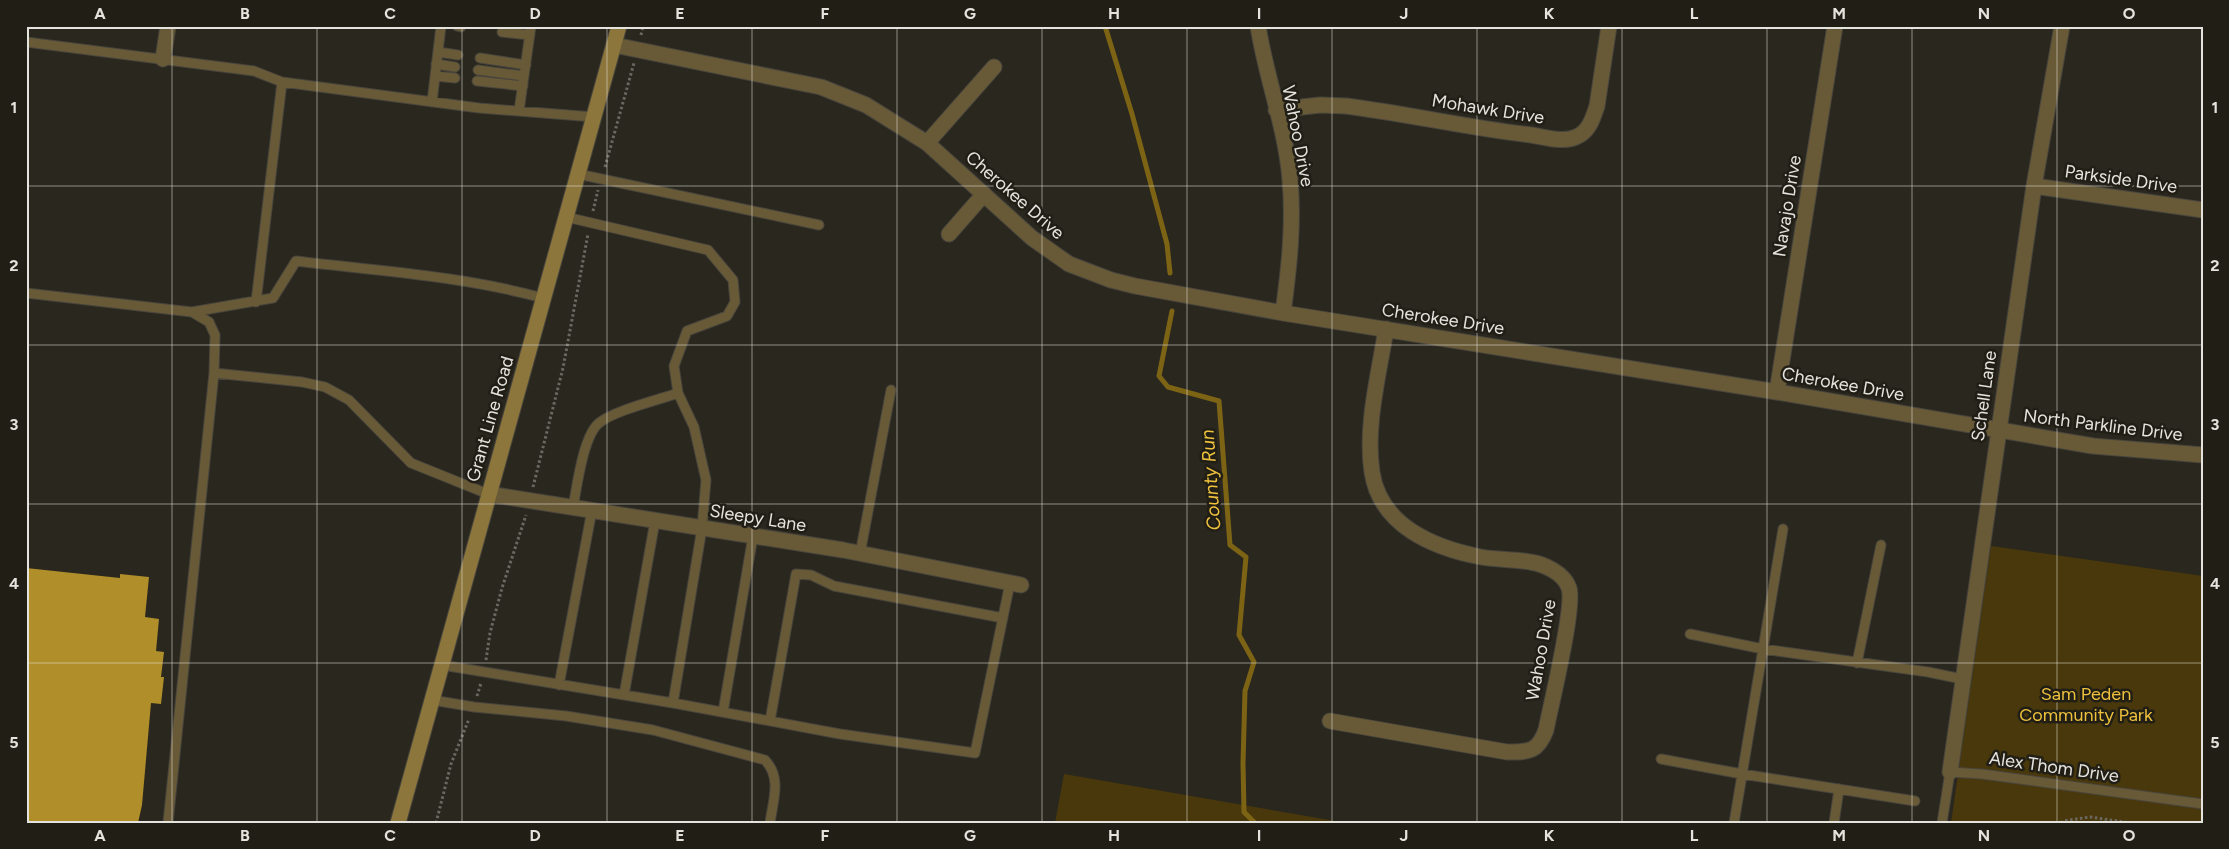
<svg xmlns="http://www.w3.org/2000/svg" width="2229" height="849" viewBox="0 0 2229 849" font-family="Figtree,sans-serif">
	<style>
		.green { fill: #48380b }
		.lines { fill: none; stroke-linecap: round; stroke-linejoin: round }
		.stream { stroke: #7d6415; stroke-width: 5 }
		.building { fill: #b08e29 }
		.lane-casing { stroke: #48453d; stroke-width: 11 }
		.street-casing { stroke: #48453d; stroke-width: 17 }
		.secondary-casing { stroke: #48453d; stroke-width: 17 }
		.path { stroke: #6b6861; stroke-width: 3; stroke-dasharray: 2.5 2.5; stroke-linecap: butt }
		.lane { stroke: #685a37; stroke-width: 9 }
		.street { stroke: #685a37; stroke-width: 15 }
		.secondary { stroke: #8c763b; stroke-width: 15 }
		.grid { fill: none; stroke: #e5e3dd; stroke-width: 1; stroke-opacity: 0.55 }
		.labels { text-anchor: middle; stroke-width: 5; stroke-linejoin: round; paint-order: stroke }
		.street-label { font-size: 18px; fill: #e5e3dd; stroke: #211e16 }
		.park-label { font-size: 18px; fill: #edc13b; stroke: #211e16 }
		.water-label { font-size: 19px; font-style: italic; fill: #f0c33e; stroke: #211e16 }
		.neatline { fill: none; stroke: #e5e3dd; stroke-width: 2 }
		.grid-label { font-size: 16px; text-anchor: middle; font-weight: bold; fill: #e5e3dd }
	</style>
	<rect width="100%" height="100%" fill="#2a271f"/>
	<path class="green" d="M 1991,546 L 2203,576 L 2203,823 L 1951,823 Z
		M 1064,774 L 1347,823 L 1055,823 Z"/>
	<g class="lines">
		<path class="stream" d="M 1105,26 L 1132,114 L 1167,244 L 1170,273
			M 1172,311 L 1159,376 L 1168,387 L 1219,401 L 1230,545 L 1246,557 L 1239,635 L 1254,662 L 1245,691 L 1243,763 L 1244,812 L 1255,823"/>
	</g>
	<path class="building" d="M 26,568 L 120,578 L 120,574 L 149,577 L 145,617 L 159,619 L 156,651 L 164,652 L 161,677 L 164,677 L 161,704 L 151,703 L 142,805 L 138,823 L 26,823 Z"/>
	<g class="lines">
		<defs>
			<path id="lane" d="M 457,26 L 461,27
				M 502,32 L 530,35
				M 26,42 L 254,71 L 282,82
				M 438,52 L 458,55
				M 480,58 L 526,65
				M 436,64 L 455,67
				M 478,70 L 524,76
				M 435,76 L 455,78
				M 477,81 L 523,86
				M 432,102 L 441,26
				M 519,111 L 531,26
				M 578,174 L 819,225
				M 566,217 L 708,250 L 733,280 L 735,302 L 727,316 L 687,331 L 674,366 L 678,393 L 694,427 L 706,480 L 702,528 L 673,703
				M 26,293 L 192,312 L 209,322 L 215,335 L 214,373 L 168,823
				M 256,302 L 282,82 L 479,108 L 594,117
				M 192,312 L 273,298 L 296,261 C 379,271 462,276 543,298
				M 214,373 L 302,382 L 325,387 L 349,400 L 411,463 L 488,494
				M 573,507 C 577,487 583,436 599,423 C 613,411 658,400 678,393
				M 860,554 L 891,390
				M 1690,634 L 1763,649 L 1928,672 L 1962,679
				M 1857,663 L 1881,545
				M 442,665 L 673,703 L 840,734 L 975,753 L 1010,583
				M 559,685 L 592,510
				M 624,695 L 655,521
				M 432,700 L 474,707 L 566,716 L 653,730 L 765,760 C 782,778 773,800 770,823
				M 723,712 L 753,536
				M 770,721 L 796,574 L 811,575 L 834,586 L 1003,618
				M 1661,759 L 1742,774 L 1915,801
				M 1734,823 L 1783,529
				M 1834,823 L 1839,789
				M 1942,823 L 1950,772 L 1982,774 L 2203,804"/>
			<path id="street" d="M 1258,26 C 1266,78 1286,128 1290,180 C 1294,225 1289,268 1283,313
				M 614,45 L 821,87 L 866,105 L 927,143 L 1032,238 L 1069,264 L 1111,280 L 1135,286 L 1283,313 L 1777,392 L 2093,446 L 2203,455
				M 163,59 L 168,26
				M 1276,110 L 1320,105 L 1346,106 C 1408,114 1469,128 1531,135 C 1545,137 1563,143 1576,137 C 1589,132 1593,118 1597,106 L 1609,26
				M 927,143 L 994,67
				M 2034,186 L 2203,210
				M 949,234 L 984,194
				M 1777,392 L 1835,26
				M 488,494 L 843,550 L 1021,585
				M 1330,721 L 1507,752 C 1529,752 1538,752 1546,730 C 1551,704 1575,607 1569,588 C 1564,573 1544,564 1530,562 C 1514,559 1497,560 1481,557 C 1434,548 1380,526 1372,472 C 1365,426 1379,374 1386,329
				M 1950,772 L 2034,186 L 2062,26"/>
			<path id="secondary" d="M 398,823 L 619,26"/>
		</defs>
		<use href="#lane" class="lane-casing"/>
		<use href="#street" class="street-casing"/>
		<use href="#secondary" class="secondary-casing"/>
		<path class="path" d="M 641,35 L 643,26
			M 605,167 L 634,63
			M 593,211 L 598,190
			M 533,487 L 563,368 L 588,234
			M 486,660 L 490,633 L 502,588 L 526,515
			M 477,696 L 481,683
			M 436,823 L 451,764 L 469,719
			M 2061,823 L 2063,821 L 2090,817 L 2131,823"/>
		<use href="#lane" class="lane"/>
		<use href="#street" class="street"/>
		<use href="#secondary" class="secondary"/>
	</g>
	<path class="grid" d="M 172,26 L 172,823M 317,26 L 317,823M 462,26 L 462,823M 607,26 L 607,823M 752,26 L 752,823M 897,26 L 897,823M 1042,26 L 1042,823M 1187,26 L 1187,823M 1332,26 L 1332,823M 1477,26 L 1477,823M 1622,26 L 1622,823M 1767,26 L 1767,823M 1912,26 L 1912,823M 2057,26 L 2057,823M 26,186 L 2203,186M 26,345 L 2203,345M 26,504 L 2203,504M 26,663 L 2203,663"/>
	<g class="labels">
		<g class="street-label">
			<text transform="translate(1488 109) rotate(9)" y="6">Mohawk Drive</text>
			<text transform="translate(1298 136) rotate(79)" y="6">Wahoo Drive</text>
			<text transform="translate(2121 179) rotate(8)" y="6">Parkside Drive</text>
			<text transform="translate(1015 195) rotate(41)" y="6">Cherokee Drive</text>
			<text transform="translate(1787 206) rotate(-81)" y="6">Navajo Drive</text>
			<text transform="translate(1443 319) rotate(9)" y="6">Cherokee Drive</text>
			<text transform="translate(1843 384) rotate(10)" y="6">Cherokee Drive</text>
			<text transform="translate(1984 396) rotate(-82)" y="6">Schell Lane</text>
			<text transform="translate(490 419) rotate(-74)" y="6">Grant Line Road</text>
			<text transform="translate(2103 425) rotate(7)" y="6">North Parkline Drive</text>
			<text transform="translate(758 518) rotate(9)" y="6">Sleepy Lane</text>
			<text transform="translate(1541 650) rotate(-80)" y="6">Wahoo Drive</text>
			<text transform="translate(2054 767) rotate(8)" y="6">Alex Thom Drive</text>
		</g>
		<g class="park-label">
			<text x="2086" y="700">Sam Peden<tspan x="2086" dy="21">Community Park</tspan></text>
		</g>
		<g class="water-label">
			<text transform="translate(1210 480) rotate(-94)" y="7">County Run</text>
		</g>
	</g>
	<rect width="2229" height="849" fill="none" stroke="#211e16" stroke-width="55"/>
	<rect x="28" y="28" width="2174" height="794" class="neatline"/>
	<g class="grid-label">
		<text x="100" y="19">A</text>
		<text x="245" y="19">B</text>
		<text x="390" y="19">C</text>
		<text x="535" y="19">D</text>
		<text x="680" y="19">E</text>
		<text x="825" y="19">F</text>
		<text x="970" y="19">G</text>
		<text x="1114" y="19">H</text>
		<text x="1259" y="19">I</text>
		<text x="1404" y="19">J</text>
		<text x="1549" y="19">K</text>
		<text x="1694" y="19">L</text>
		<text x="1839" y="19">M</text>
		<text x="1984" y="19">N</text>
		<text x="2129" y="19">O</text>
		<text x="14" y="113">1</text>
		<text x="2215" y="113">1</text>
		<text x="14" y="271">2</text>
		<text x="2215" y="271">2</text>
		<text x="14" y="430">3</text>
		<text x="2215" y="430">3</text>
		<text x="14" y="589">4</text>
		<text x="2215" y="589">4</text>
		<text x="14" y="748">5</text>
		<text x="2215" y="748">5</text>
		<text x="100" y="841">A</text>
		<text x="245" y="841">B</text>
		<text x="390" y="841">C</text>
		<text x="535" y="841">D</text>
		<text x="680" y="841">E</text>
		<text x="825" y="841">F</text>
		<text x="970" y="841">G</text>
		<text x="1114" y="841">H</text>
		<text x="1259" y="841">I</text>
		<text x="1404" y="841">J</text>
		<text x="1549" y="841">K</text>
		<text x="1694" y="841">L</text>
		<text x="1839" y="841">M</text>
		<text x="1984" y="841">N</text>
		<text x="2129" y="841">O</text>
	</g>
</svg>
